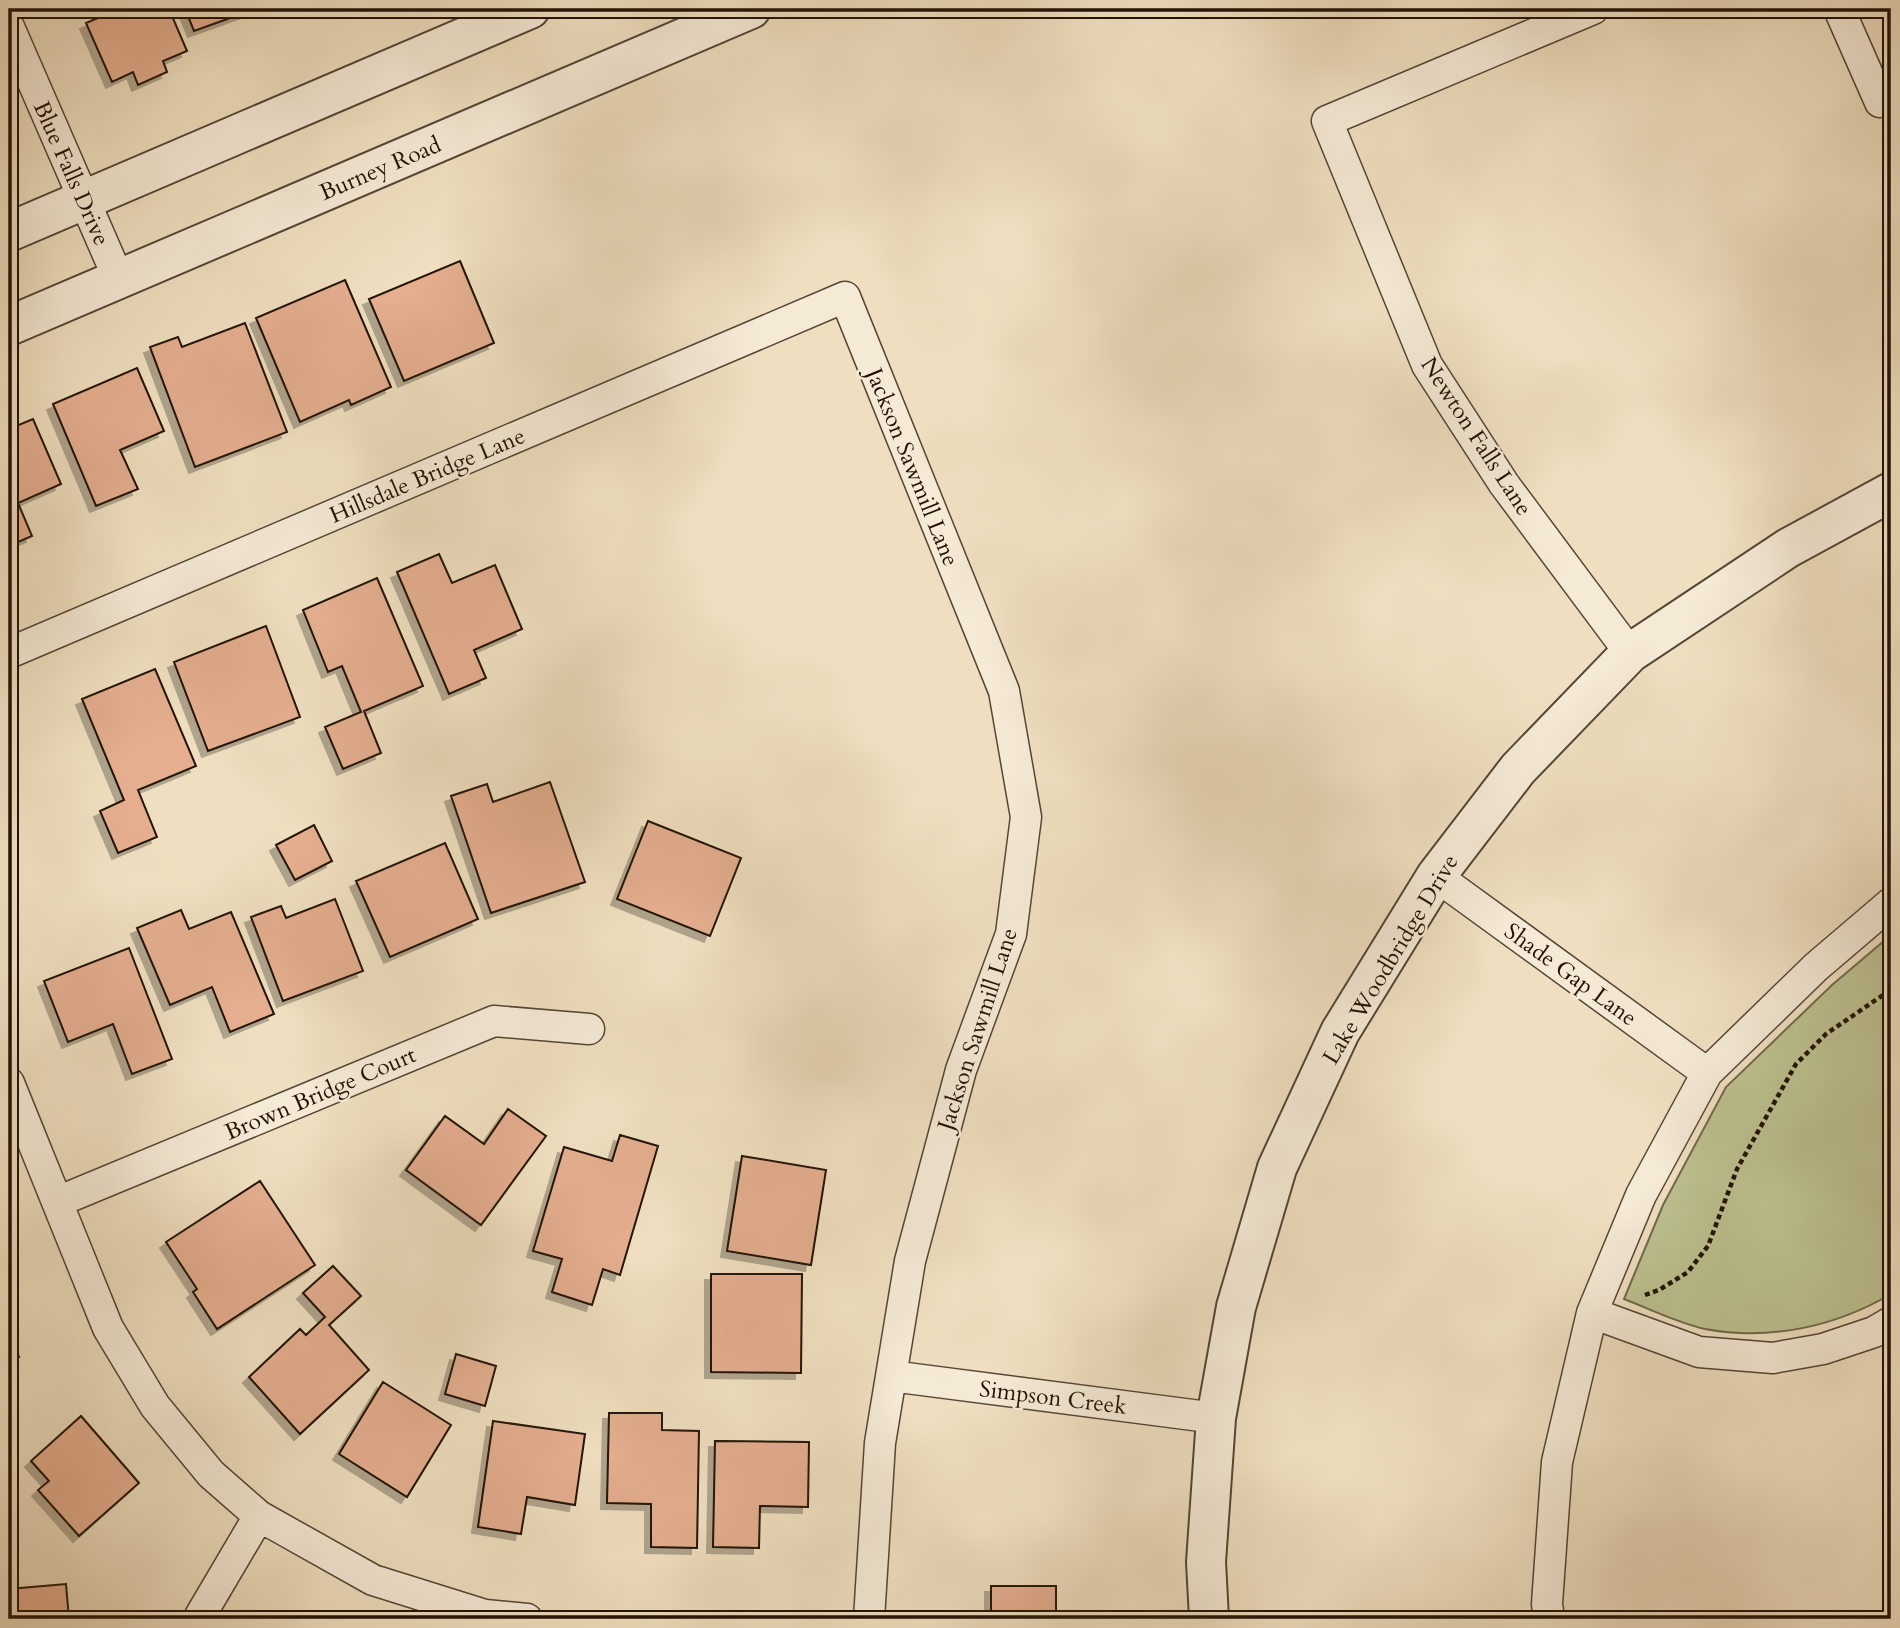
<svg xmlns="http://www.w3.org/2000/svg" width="1900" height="1628" viewBox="0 0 1900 1628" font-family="Cardo,serif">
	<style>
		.green { fill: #bdc190; stroke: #6f6a4c; stroke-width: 2 }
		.building { fill: #e4ae8f; stroke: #211207; stroke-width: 2; filter: url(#shadow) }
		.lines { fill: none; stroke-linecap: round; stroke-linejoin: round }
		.minor-casing { stroke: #544535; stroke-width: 33 }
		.tertiary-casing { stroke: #544535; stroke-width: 42 }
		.path { stroke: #211207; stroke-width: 4.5; stroke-dasharray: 5 3.5; stroke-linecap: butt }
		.minor { stroke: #f5ead6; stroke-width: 30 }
		.tertiary { stroke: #f5ead6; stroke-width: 38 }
		.labels { text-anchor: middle; stroke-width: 5; stroke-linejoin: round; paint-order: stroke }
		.street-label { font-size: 23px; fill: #211207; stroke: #f5ead6 }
	</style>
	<defs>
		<filter id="shadow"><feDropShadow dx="-6" dy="6" stdDeviation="0" flood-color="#0004"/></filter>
	</defs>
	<rect width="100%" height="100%" fill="#efdfc0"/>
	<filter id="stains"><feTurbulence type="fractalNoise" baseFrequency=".00286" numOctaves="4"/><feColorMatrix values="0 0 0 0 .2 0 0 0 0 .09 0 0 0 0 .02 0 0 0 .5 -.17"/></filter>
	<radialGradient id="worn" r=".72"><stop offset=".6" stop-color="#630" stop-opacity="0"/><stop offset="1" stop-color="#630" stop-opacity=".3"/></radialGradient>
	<path class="green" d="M 1891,935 L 1891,1294 C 1835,1327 1769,1341 1705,1329 C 1678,1323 1650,1309 1624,1299 L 1663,1205 L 1726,1087 L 1832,985 Z"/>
	<path class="building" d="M 119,9 L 169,9 L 187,51 L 163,61 L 167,72 L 138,85 L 133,72 L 112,82 L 86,23 Z
		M 185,9 L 255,9 L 194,31 Z
		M 460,261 L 494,343 L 404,381 L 369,299 Z
		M 345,280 L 391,387 L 351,405 L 349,400 L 300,422 L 256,318 Z
		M 245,323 L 287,432 L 195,467 L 150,347 L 178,337 L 182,347 Z
		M 137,368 L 164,431 L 120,450 L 138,489 L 96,506 L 53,404 Z
		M 9,413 L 14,427 L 33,419 L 61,484 L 18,503 L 32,536 L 9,546 Z
		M 439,554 L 452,583 L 495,565 L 522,629 L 474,650 L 486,678 L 449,694 L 397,572 Z
		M 377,578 L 423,686 L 364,711 L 381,753 L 343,769 L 325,727 L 361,712 L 342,666 L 328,672 L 303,610 Z
		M 266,626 L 300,717 L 208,751 L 174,662 Z
		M 155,669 L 196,766 L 138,790 L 157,837 L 118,853 L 100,811 L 124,800 L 82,699 Z
		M 550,782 L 585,882 L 491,913 L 451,796 L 487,784 L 493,802 Z
		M 648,821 L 741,858 L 710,936 L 617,899 Z
		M 314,825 L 332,861 L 295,880 L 276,845 Z
		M 445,843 L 478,919 L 390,957 L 356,881 Z
		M 335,899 L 363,971 L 283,1001 L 251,917 L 281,906 L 286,918 Z
		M 181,910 L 189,929 L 231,912 L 274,1014 L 230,1032 L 212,987 L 170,1005 L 137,928 Z
		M 129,948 L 172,1059 L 132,1074 L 113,1024 L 68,1042 L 44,981 Z
		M 508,1109 L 546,1136 L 481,1225 L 406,1170 L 445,1116 L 484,1144 Z
		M 620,1135 L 658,1146 L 620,1275 L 603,1269 L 592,1305 L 552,1292 L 562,1259 L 533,1251 L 564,1147 L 612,1161 Z
		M 742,1156 L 826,1170 L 811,1265 L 727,1251 Z
		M 260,1181 L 315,1265 L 217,1329 L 193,1292 L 197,1289 L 166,1242 Z
		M 333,1266 L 361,1296 L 329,1325 L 369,1370 L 300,1434 L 249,1377 L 300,1329 L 306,1335 L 325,1317 L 303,1293 Z
		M 711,1274 L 802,1274 L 801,1373 L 711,1372 Z
		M 9,1333 L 19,1357 L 9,1361 Z
		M 456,1354 L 496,1366 L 485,1406 L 445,1394 Z
		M 383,1382 L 451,1425 L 407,1497 L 339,1454 Z
		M 609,1413 L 662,1413 L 662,1430 L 699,1431 L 697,1548 L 651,1547 L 651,1504 L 607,1503 Z
		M 81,1416 L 139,1483 L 79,1536 L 38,1490 L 49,1481 L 31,1461 Z
		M 493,1421 L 585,1434 L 575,1505 L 527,1497 L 521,1534 L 478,1527 Z
		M 715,1441 L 809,1442 L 808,1507 L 760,1506 L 759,1548 L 713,1547 Z
		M 66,1584 L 69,1619 L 9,1619 L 9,1589 Z
		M 991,1586 L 1056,1586 L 1056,1619 L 991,1619 Z"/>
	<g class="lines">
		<defs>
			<path id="minor" d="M 1593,9 L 1327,121 L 1427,365 L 1504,484 L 1630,653
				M 1839,9 L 1880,102
				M 9,27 L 119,280
				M 9,653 L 845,297 L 1004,691 L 1026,817 L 1011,934 L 961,1070 L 910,1261 L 880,1443 L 869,1619
				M 1436,876 L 1707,1073
				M 9,1083 L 108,1328 L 155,1406 L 211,1474 L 259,1516 L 373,1580 L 485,1615 L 527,1619
				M 57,1202 L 494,1021 L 589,1029
				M 1592,1313 L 1699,1352 L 1773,1358 L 1823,1349 L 1874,1332 L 1891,1322
				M 891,1376 L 1216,1418
				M 200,1616 L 259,1516
				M 1549,1619 L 1547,1604 L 1557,1462 L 1592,1313 L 1641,1195 L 1707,1073 L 1816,967 L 1891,903"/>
			<path id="tertiary" d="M 9,232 L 530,9
				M 9,326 L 751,9
				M 1209,1619 L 1206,1562 L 1216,1418 L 1236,1307 L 1277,1168 L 1340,1032 L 1436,876 L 1518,769 L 1630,653 L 1788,548 L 1891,492"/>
		</defs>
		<use href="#minor" class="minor-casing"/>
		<use href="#tertiary" class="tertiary-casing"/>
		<path class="path" d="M 1645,1295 L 1659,1290 L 1688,1272 L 1708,1246 L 1737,1169 L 1796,1064 L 1826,1034 L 1889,991 L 1891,984"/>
		<use href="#minor" class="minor"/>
		<use href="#tertiary" class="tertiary"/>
	</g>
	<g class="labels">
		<g class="street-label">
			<text transform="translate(380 168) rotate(-23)" y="8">Burney Road</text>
			<text transform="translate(72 173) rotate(66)" y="8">Blue Falls Drive</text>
			<text transform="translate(1477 436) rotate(57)" y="8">Newton Falls Lane</text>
			<text transform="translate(913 467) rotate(68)" y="8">Jackson Sawmill Lane</text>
			<text transform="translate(427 475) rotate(-23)" y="8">Hillsdale Bridge Lane</text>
			<text transform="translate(1390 959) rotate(-59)" y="8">Lake Woodbridge Drive</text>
			<text transform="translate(1571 974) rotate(36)" y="8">Shade Gap Lane</text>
			<text transform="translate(977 1029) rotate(-72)" y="8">Jackson Sawmill Lane</text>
			<text transform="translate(320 1093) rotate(-23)" y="8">Brown Bridge Court</text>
			<text transform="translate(1053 1397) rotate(7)" y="8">Simpson Creek</text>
		</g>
	</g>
	<rect width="1900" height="1628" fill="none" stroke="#efdfc0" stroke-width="35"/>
	<rect x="10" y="10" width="1879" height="1607" fill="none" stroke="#211207" stroke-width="3.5"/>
	<rect x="18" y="18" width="1865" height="1593" fill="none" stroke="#211207" stroke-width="2"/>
	<rect width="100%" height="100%" filter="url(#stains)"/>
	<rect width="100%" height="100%" fill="url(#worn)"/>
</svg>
